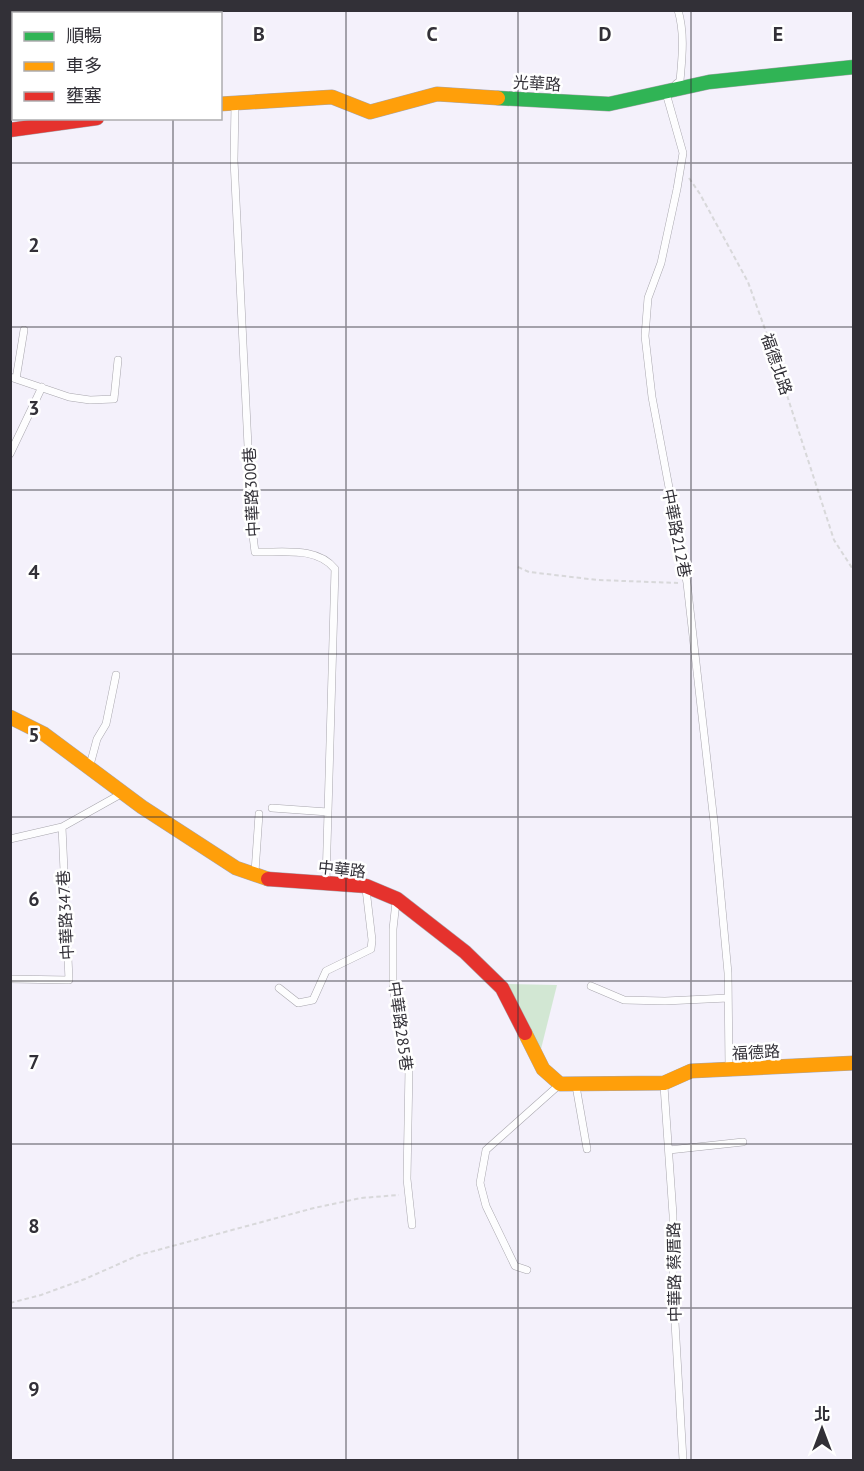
<svg xmlns="http://www.w3.org/2000/svg" width="864" height="1471" viewBox="0 0 864 1471" font-family="'PT Sans','Noto Sans TC',sans-serif">
	<style>
		.green { fill: #d2e7d3 }
		.lines { fill: none; stroke-linecap: round; stroke-linejoin: round }
		.lane-casing { stroke: #a8a6ad; stroke-width: 8 }
		.fast-casing { stroke: #a8a6ad; stroke-width: 15 }
		.slow-casing { stroke: #a8a6ad; stroke-width: 15 }
		.jam-casing { stroke: #a8a6ad; stroke-width: 15 }
		.path { stroke: #d8d8da; stroke-width: 2; stroke-dasharray: 4.5 3; stroke-linecap: butt }
		.lane { stroke: #fdfdfe; stroke-width: 7 }
		.fast { stroke: #30b455; stroke-width: 14 }
		.slow { stroke: #ff9f0a; stroke-width: 14 }
		.jam { stroke: #e5322d; stroke-width: 14 }
		.grid { fill: none; stroke: #323037; stroke-width: 1.5; stroke-opacity: 0.55 }
		.labels { text-anchor: middle; stroke-width: 5; stroke-linejoin: round; paint-order: stroke }
		.street-label { font-size: 16px; fill: #323037; stroke: #fff }
		.grid-label { font-size: 20px; text-anchor: middle; font-weight: bold; fill: #323037; stroke: #fff; stroke-width: 5; stroke-linejoin: round; paint-order: stroke }
	</style>
	<rect width="100%" height="100%" fill="#f4f1fb"/>
	<path class="green" d="M 503,984 L 557,985 L 539,1057 Z"/>
	<g class="lines">
		<defs>
			<path id="lane" d="M 676,84 L 680,81 C 682,58 685,34 678,10
				M 666,93 L 683,153 L 677,189 L 661,263 L 648,298 L 645,336 L 652,397 L 687,583 L 714,822 L 728,973 L 729,1068
				M 235,104 L 234,160 L 252,528 L 255,552 C 282,553 317,546 335,569 L 326,881
				M 10,377 L 69,397 L 90,400 L 114,399 L 118,360
				M 16,379 L 24,330
				M 10,454 L 42,387
				M 90,765 L 97,739 L 106,724 L 116,675
				M 272,808 L 328,812
				M 10,839 L 62,827 L 121,794
				M 255,872 L 259,814
				M 396,902 L 393,929 L 393,985 L 400,1033 L 409,1068 L 407,1179 L 412,1225
				M 10,979 L 69,980 L 62,827
				M 591,986 L 624,1000 L 665,1001 L 728,998
				M 279,988 L 298,1003 L 313,1000 L 326,971 L 371,949 L 372,940 L 366,889
				M 576,1086 L 587,1149
				M 664,1086 L 673,1215 L 673,1288 L 683,1460
				M 669,1150 L 743,1142
				M 527,1270 L 515,1266 L 486,1206 L 480,1183 L 486,1150 L 559,1085"/>
			<path id="fast" d="M 498,98 L 609,104 L 709,82 L 854,67"/>
			<path id="slow" d="M 220,104 L 332,97 L 370,112 L 437,94 L 498,98
				M 10,717 L 44,734 L 142,807 L 236,868 L 268,879
				M 525,1033 L 543,1069 L 560,1084 L 664,1083 L 691,1071 L 854,1063"/>
			<path id="jam" d="M 10,130 L 97,118
				M 268,879 L 366,886 L 397,899 L 465,952 L 502,988 L 525,1033"/>
		</defs>
		<use href="#lane" class="lane-casing"/>
		<use href="#fast" class="fast-casing"/>
		<use href="#slow" class="slow-casing"/>
		<use href="#jam" class="jam-casing"/>
		<path class="path" d="M 689,178 L 700,194 L 748,282 L 770,343 L 834,540 L 854,571
			M 518,567 L 529,572 L 598,580 L 678,583
			M 10,1303 L 41,1295 L 85,1279 L 139,1255 L 314,1208 L 361,1198 L 399,1195"/>
		<use href="#lane" class="lane"/>
		<use href="#fast" class="fast"/>
		<use href="#slow" class="slow"/>
		<use href="#jam" class="jam"/>
	</g>
	<path class="grid" d="M 173,10 L 173,14M 346,10 L 346,1460M 518,10 L 518,1460M 691,10 L 691,1460M 173,118 L 173,1460M 10,163 L 854,163M 10,327 L 854,327M 10,490 L 854,490M 10,654 L 854,654M 10,817 L 854,817M 10,981 L 854,981M 10,1144 L 854,1144M 10,1308 L 854,1308"/>
	<g class="labels">
		<g class="street-label">
			<text transform="translate(537 83) rotate(3)" y="6">光華路</text>
			<text transform="translate(777 364) rotate(71)" y="6">福德北路</text>
			<text transform="translate(251 492) rotate(-93)" y="6">中華路300巷</text>
			<text transform="translate(677 533) rotate(79)" y="6">中華路212巷</text>
			<text transform="translate(342 869) rotate(6)" y="6">中華路</text>
			<text transform="translate(65 915) rotate(-93)" y="6">中華路347巷</text>
			<text transform="translate(401 1026) rotate(82)" y="6">中華路285巷</text>
			<text transform="translate(756 1052) rotate(-3)" y="6">福德路</text>
			<text transform="translate(674 1272) rotate(-91)" y="6">中華路 蔡厝路</text>
		</g>
	</g>
	<g class="grid-label">
		<text x="259" y="41">B</text>
		<text x="432" y="41">C</text>
		<text x="605" y="41">D</text>
		<text x="778" y="41">E</text>
		<text x="34" y="252">2</text>
		<text x="34" y="415">3</text>
		<text x="34" y="579">4</text>
		<text x="34" y="742">5</text>
		<text x="34" y="906">6</text>
		<text x="34" y="1069">7</text>
		<text x="34" y="1233">8</text>
		<text x="34" y="1396">9</text>
	</g>
	<rect width="864" height="1471" fill="none" stroke="#323037" stroke-width="24"/>
	<rect x="12" y="12" width="210" height="108" fill="#ffffff" stroke="#adacaf" stroke-width="1.5"/>
	<rect x="24" y="32" width="30" height="9" fill="#30b455" stroke="#adacaf" stroke-width="1.5"/>
	<text x="66" y="42" font-size="18" fill="#323037">順暢</text>
	<rect x="24" y="62" width="30" height="9" fill="#ff9f0a" stroke="#adacaf" stroke-width="1.5"/>
	<text x="66" y="72" font-size="18" fill="#323037">車多</text>
	<rect x="24" y="92" width="30" height="9" fill="#e5322d" stroke="#adacaf" stroke-width="1.5"/>
	<text x="66" y="102" font-size="18" fill="#323037">壅塞</text>
	<g transform="translate(822 1429)" stroke="#ffffff" stroke-width="4.5" paint-order="stroke">
	<path d="M0-4.5L10 22L0 15L-10 22Z" fill="#323037"/>
	<text y="-9" font-size="16" font-weight="bold" text-anchor="middle" fill="#323037">北</text>
	</g>
</svg>
